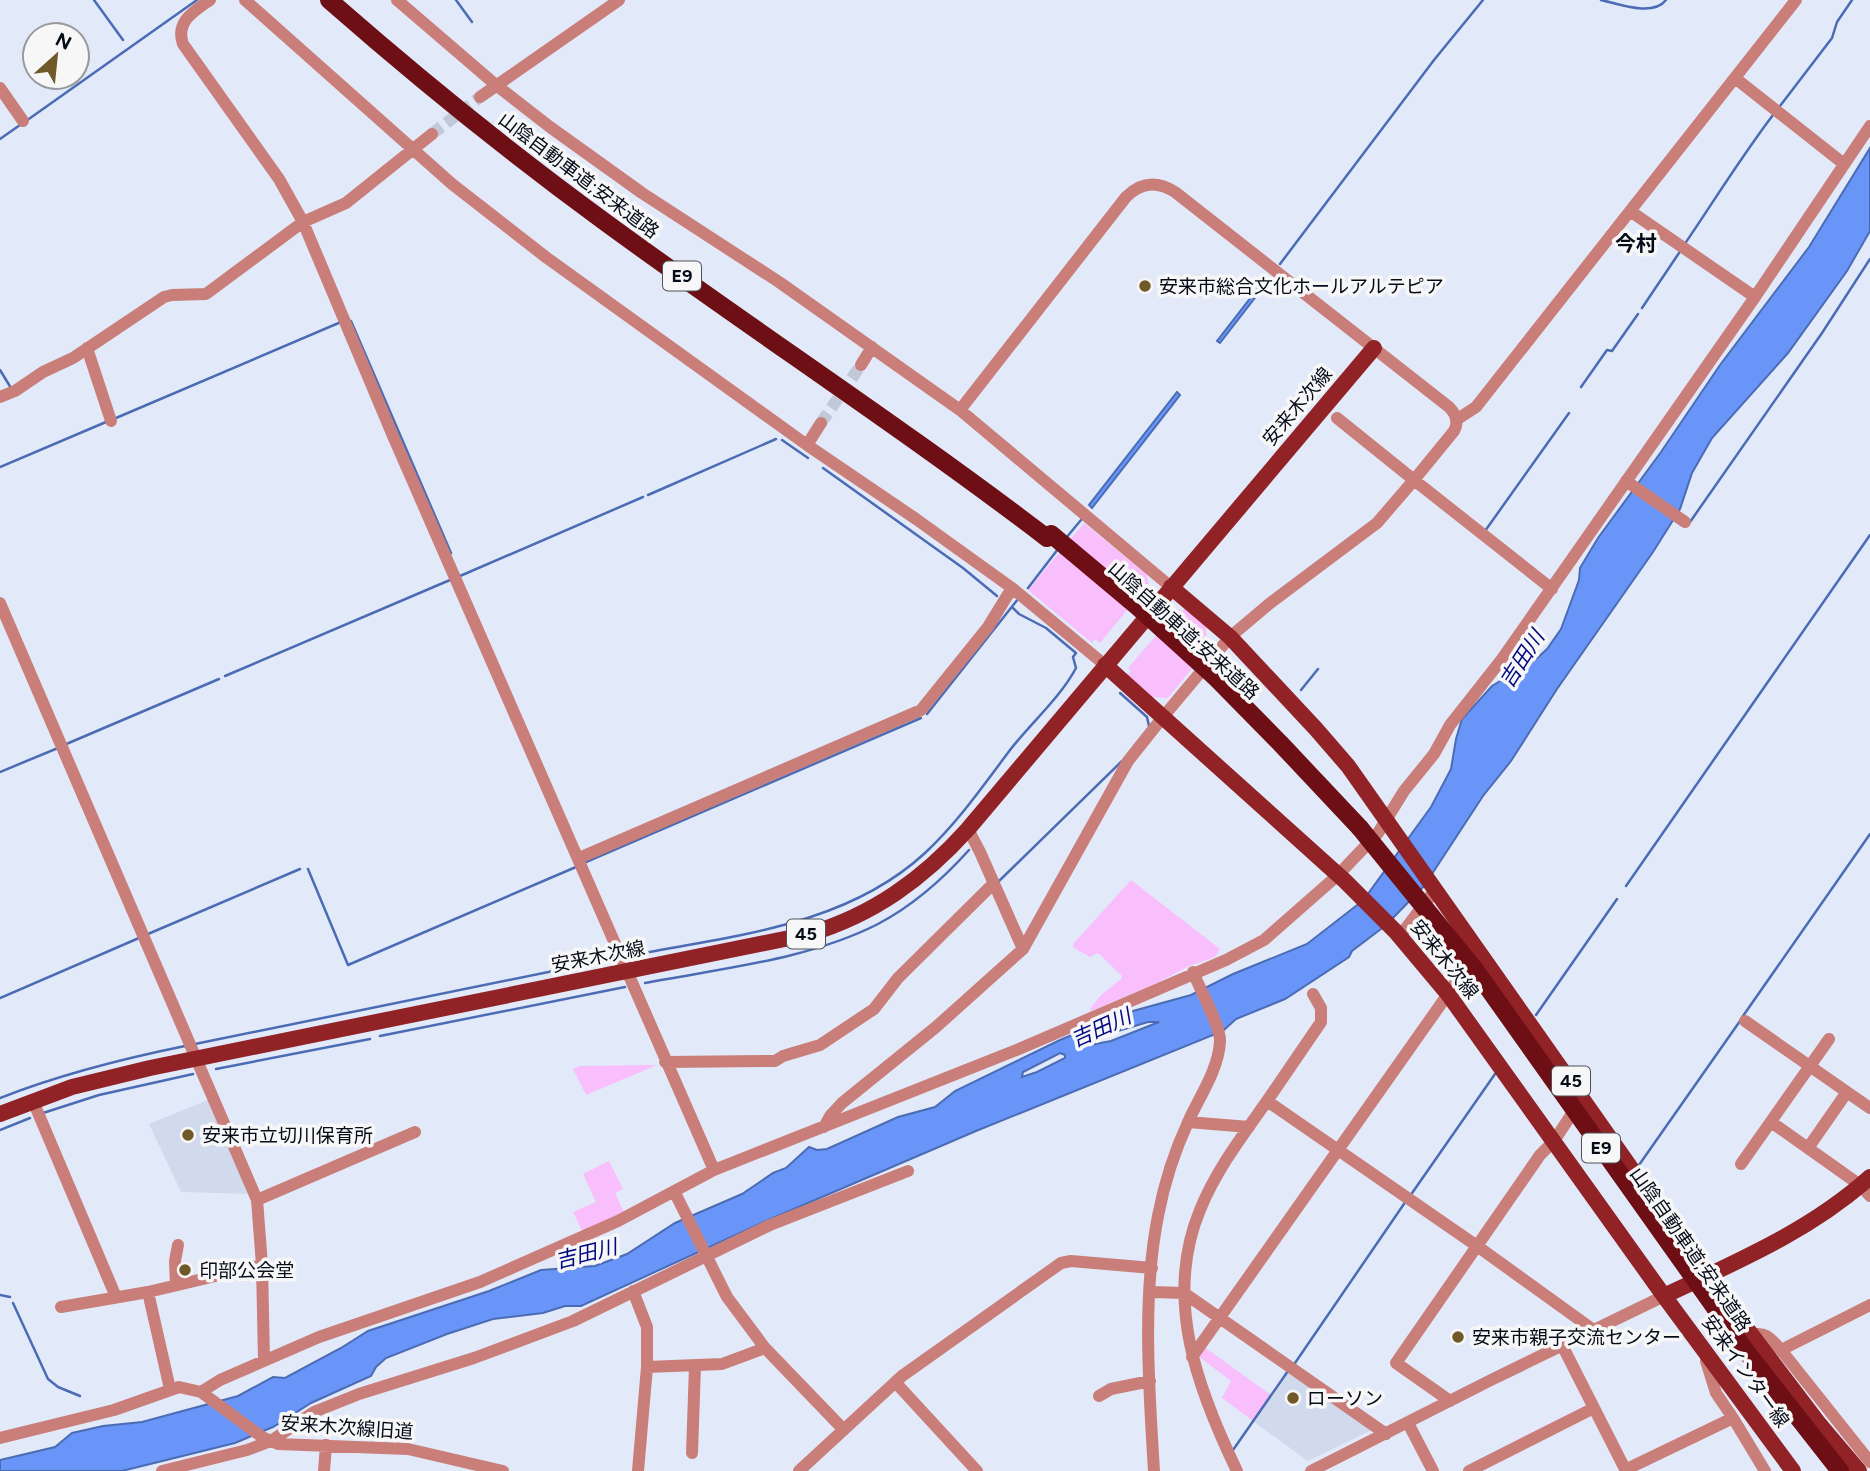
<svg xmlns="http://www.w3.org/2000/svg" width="1870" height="1471" viewBox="0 0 1870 1471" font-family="Figtree,'Noto Sans JP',sans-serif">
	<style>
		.built { fill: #d1daed }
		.green { fill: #f9bffd }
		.water { fill: #6895f7; stroke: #4b6cb4; stroke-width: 2; fill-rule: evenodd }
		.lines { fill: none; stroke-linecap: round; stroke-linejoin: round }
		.stream { stroke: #4b6cb4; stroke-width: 2.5 }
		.minor-tunnel { stroke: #c1c9d8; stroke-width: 12; stroke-dasharray: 12 6; stroke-linecap: butt }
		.minor { stroke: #ca7e79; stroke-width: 12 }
		.major { stroke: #912327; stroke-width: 16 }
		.highway { stroke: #6e0f15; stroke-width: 18 }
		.major-bridge { stroke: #912327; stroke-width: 16 }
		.highway-bridge { stroke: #6e0f15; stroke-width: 18 }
		.poi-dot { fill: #705929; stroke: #f7f7f7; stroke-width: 2.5 }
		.labels { text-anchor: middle; stroke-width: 7; stroke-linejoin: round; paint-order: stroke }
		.shield { fill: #f7f7f7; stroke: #4e525b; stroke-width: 2 }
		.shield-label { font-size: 18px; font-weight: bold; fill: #060b18 }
		.street-label { font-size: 19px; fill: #060b18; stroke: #f7f7f7 }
		.poi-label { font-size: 19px; fill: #060b18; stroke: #f7f7f7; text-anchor: start }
		.neighbourhood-label { font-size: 21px; font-weight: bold; fill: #060b18; stroke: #f7f7f7 }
		.water-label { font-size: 21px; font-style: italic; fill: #000981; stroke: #f7f7f7 }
	</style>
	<rect width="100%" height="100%" fill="#e2eafa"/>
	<path class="built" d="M 210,1099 L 250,1194 L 181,1192 L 149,1124 Z
		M 1290,1370 L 1372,1430 L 1308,1461 L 1254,1422 Z"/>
	<path class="green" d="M 1084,523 L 1146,574 L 1149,584 L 1100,643 L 1095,639 L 1092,643 L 1028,590 Z
		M 1185,608 L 1206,626 L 1207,650 L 1168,698 L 1150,697 L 1126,676 L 1131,671 L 1128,668 L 1179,609 L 1182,611 Z
		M 1131,880 L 1220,949 L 1215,957 L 1189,966 L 1155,984 L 1091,1011 L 1090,1009 L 1100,996 L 1121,979 L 1122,976 L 1098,953 L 1090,957 L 1074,948 L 1073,944 Z
		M 657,1065 L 586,1095 L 573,1069 L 580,1066 Z
		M 609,1161 L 623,1189 L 615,1193 L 625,1214 L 583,1233 L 573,1212 L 596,1202 L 583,1174 Z
		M 1203,1346 L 1271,1395 L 1253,1421 L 1222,1398 L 1231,1381 L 1198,1356 Z"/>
	<path class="water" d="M 1870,148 L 1870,231 L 1847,271 L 1788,353 L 1712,438 L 1692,473 L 1680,509 L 1653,552 L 1557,689 L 1511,761 L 1483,796 L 1424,886 L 1389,922 L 1365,898 L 1431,807 L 1451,769 L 1456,739 L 1462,719 L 1492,686 L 1535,660 L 1547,649 L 1561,629 L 1579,580 L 1580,568 L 1598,538 L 1661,452 L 1720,365 L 1809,247 Z
		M 1265,279 L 1268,281 L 1220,343 L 1217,341 Z
		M 1177,392 L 1180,395 L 1092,508 L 1089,505 Z
		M 1361,902 L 1385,926 L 1352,951 L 1349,957 L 1285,999 L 1236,1019 L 1223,1031 L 976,1131 L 766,1221 L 581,1306 L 565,1306 L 543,1313 L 493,1319 L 447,1334 L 386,1358 L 376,1367 L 371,1376 L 311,1403 L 273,1427 L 235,1443 L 122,1471 L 0,1471 L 0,1460 L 55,1447 L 72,1433 L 103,1426 L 142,1422 L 238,1396 L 273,1377 L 285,1378 L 341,1348 L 368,1331 L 489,1291 L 541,1270 L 595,1266 L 627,1254 L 675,1223 L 742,1194 L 773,1173 L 786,1168 L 809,1147 L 817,1150 L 827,1149 L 898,1117 L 935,1107 L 955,1091 L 1060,1040 L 1122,1014 L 1191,995 L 1233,974 L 1307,944 ZM 1148,1022 L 1159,1022 L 1111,1041 L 1085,1046 L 1098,1037 ZM 1060,1053 L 1065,1055 L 1065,1058 L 1037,1072 L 1022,1077 L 1023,1072 Z"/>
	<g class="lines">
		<path class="stream" d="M 94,0 L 123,40
			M 456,0 L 472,22
			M 1601,0 C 1619,4 1653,17 1666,0
			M 1780,106 L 1832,38 L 1837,22 L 1852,0
			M 26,121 L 197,0
			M 0,139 L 20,125
			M 1684,245 C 1714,201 1741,157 1773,115
			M 1280,264 L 1434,60 L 1483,0
			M 1642,308 L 1681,250
			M 348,321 L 351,321 L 451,553
			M 0,370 L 11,388
			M 1581,387 L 1607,350 L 1612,351 L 1638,314
			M 116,418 L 341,322
			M 782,440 L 808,458
			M 0,467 L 106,422
			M 823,468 L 963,568 L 997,596
			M 648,495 L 776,439
			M 1690,522 L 1822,333 L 1870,259
			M 1485,531 L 1569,413
			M 1066,538 L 1081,520
			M 460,576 L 643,497
			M 1028,588 L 1058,549
			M 225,676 L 450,580
			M 1301,690 L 1318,669
			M 1120,693 L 1147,717 L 1149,726
			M 927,714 L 1018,599
			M 64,745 L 219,679
			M 0,772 L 58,748
			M 586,862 L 921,718
			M 308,869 L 348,965 L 576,867
			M 999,881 L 1122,761
			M 1626,886 L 1870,535
			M 148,934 L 300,869
			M 624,957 C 727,936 844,928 925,853 C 958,822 983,786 1010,750 C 1031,723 1060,698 1076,668 L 1073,657 L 1076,653 L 1046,628 L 1019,614 L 1012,607
			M 645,983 C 723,968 807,960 878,924 C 914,905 943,879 969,850
			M 0,998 L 139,938
			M 1536,1015 L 1617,899
			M 1743,1016 L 1870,834
			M 380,1036 L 625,987
			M 195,1044 L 617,958
			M 216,1069 L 370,1039
			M 0,1098 C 61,1074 121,1059 185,1046
			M 43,1113 L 99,1095 L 193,1074
			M 0,1130 L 30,1118
			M 1639,1165 L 1740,1021
			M 1410,1196 L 1495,1074
			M 0,1295 L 10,1297
			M 13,1303 L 48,1379 L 58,1387 L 80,1396
			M 1295,1363 L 1406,1201
			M 1233,1450 L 1288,1371"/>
		<path class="minor-tunnel" d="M 432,134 L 480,97
			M 821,423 L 861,365"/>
		<path class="minor" d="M 210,0 C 194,11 175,22 183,44 L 279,179 L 303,222 L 393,436 L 714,1170
			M 245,0 L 452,184 L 547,258 L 807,445 L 916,519 L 1012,588 L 1105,665
			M 397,0 L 496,85 L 550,127 L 642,193 L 779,282 L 960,410 L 1171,587
			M 1735,78 L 1844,164
			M 0,88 L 23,121
			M 480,97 L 619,0
			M 1630,211 L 1755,297
			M 87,348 L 111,421
			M 861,365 L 872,347
			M 0,397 L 15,391 L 43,372 L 73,358 L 164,297 L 172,295 L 206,294 L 303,222 L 346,203 L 432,134
			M 960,410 L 1126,197 C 1141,182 1157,181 1175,192 L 1449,407 C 1456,414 1459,422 1454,431 L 1414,480 L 1337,418
			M 1456,420 L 1476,407 L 1796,0
			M 807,445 L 821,423
			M 1626,481 L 1685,522
			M 0,603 L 257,1200 L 262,1265 L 264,1360
			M 968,829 L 980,852 L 1023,949
			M 579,858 L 921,710 L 988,627 L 1012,588
			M 1400,936 L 1435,890
			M 1745,1021 L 1870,1108
			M 665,1062 L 775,1061 L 783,1056 L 820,1045 L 874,1009 L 898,978 L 994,883
			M 33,1101 L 116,1297
			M 1267,1101 L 1321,1022 L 1321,1008 L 1313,994
			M 1188,1122 L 1249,1127
			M 1771,1122 L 1860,1185 L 1870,1196
			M 824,1127 L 830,1116 L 842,1103 L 936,1027 L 1023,949 L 1128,761 L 1163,717 L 1230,637 L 1269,604 L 1377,523 L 1414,480 L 1552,589
			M 1808,1148 L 1847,1092
			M 1741,1164 L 1829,1039
			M 257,1200 L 415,1132
			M 176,1285 L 175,1261 L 178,1245
			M 633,1291 L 647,1327 L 647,1367
			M 148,1292 L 170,1389
			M 1151,1292 L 1184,1293 L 1386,1434
			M 61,1307 L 148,1292 L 262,1265
			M 1751,1335 C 1766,1331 1771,1339 1781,1350 L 1870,1462
			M 1562,1345 L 1626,1471
			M 765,1348 L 844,1430
			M 1781,1350 L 1870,1305
			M 1192,1357 L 1448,994 L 1472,955
			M 896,1383 L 977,1471
			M 201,1392 L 220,1380 L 319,1337 L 480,1282 L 618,1221 L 714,1170 L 1019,1049 L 1226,960 L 1264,940 L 1338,875 L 1378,833 L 1404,791 L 1434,754 L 1450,725 L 1502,659 L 1755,297 L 1870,126
			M 1099,1396 L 1111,1389 L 1150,1381
			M 1450,1401 L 1396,1363 L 1540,1155 L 1554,1141 L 1577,1106
			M 1733,1418 L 1765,1471
			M 1408,1423 L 1433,1471
			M 0,1438 L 114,1410 L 179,1387 L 201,1392 L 262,1437 L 278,1444 L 408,1449 L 503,1471
			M 692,1453 L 695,1366
			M 1625,1470 L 1733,1418 L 1716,1393 L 1706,1361 L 1708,1357
			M 162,1471 L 247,1450 L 271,1441 L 314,1412 L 359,1394 L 474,1358 L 573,1321 L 770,1225 L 908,1171
			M 324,1471 L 326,1445
			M 638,1471 L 647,1367 L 722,1364 L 765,1348 L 727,1297 L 674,1191
			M 799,1471 L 902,1376 L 1061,1263 L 1071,1261 L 1152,1268
			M 1154,1471 C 1149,1389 1142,1297 1158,1216 C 1164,1184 1175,1150 1189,1120 C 1200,1096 1219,1068 1220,1041 C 1221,1028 1199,987 1193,972
			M 1237,1471 C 1198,1390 1163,1299 1200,1210 C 1216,1170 1243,1135 1267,1101 L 1477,1246 L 1595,1331
			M 1311,1471 L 1493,1379 L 1664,1296
			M 1469,1471 L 1594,1408"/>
		<path class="major" d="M 1171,587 L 1230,637 L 1316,729 L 1348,766 L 1707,1276 L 1820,1425
			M 1105,665 L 1345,881 L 1396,932 L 1448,994 L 1664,1296 L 1793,1471
			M 0,1114 L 72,1087 L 150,1068 L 809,934 C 873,915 923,879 968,829 L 1374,348
			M 1664,1296 C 1736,1262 1810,1231 1870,1177"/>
		<path class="highway" d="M 329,0 C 418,78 509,152 605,222 C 751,329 903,428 1047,538
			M 1214,676 L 1280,743 L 1360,828"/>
		<path class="major-bridge" d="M 1820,1425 L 1859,1471"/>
		<path class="highway-bridge" d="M 1051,534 L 1138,607 L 1214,676
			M 1360,828 L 1476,971 L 1745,1350 L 1840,1471"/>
	</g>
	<g class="poi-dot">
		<circle cx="1145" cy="286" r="7"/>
		<circle cx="188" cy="1135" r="7"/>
		<circle cx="185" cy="1270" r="7"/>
		<circle cx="1458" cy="1337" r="7"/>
		<circle cx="1293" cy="1398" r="7"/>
	</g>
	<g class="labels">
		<g class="shield">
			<rect x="663" y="261.5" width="38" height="29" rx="5"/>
			<rect x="787" y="919.5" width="38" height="29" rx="5"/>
			<rect x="1552" y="1066.5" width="38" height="29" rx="5"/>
			<rect x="1582" y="1133.5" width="38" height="29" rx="5"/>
		</g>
		<g class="shield-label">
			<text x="682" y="282">E9</text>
			<text x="806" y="940">45</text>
			<text x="1571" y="1087">45</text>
			<text x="1601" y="1154">E9</text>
		</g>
		<g class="street-label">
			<text transform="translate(579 175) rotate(37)" y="7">山陰自動車道;安来道路</text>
			<text transform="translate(1297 406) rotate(-50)" y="7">安来木次線</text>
			<text transform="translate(1184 630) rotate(42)" y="7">山陰自動車道;安来道路</text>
			<text transform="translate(598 956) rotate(-11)" y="7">安来木次線</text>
			<text transform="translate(1445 959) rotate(51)" y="7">安来木次線</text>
			<text transform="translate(1691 1249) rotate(55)" y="7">山陰自動車道;安来道路</text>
			<text transform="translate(1746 1371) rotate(54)" y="7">安来インター線</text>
			<text transform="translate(347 1427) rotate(4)" y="7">安来木次線旧道</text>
		</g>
		<g class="poi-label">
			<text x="1159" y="293">安来市総合文化ホールアルテピア</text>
			<text x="202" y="1142">安来市立切川保育所</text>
			<text x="199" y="1277">印部公会堂</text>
			<text x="1472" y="1344">安来市親子交流センター</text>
			<text x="1307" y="1405">ローソン</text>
		</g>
		<g class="neighbourhood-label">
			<text x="1636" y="251">今村</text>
		</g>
		<g class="water-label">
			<text transform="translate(1522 659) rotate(-57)" y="7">吉田川</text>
			<text transform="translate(1101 1028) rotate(-24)" y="7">吉田川</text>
			<text transform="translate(586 1254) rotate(-14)" y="7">吉田川</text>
		</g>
	</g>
	<g transform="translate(56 56) rotate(27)"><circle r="33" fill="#f7f7f7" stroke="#97999e" stroke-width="2"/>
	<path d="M0-5L12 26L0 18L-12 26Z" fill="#705929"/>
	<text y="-10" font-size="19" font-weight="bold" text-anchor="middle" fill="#060b18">N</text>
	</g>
</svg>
